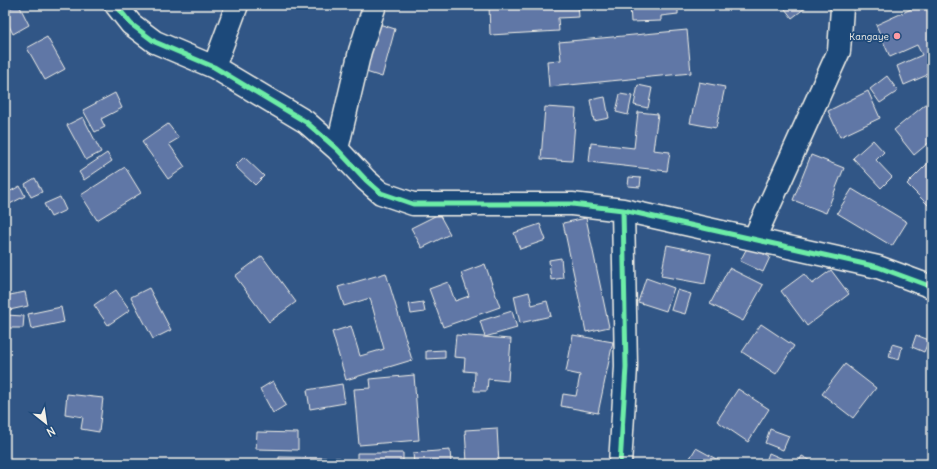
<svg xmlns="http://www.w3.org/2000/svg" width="937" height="469" viewBox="0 0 937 469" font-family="Delius,sans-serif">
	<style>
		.building { fill: #6077a6; stroke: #f4f1e8 }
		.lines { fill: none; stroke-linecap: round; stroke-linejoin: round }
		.street-casing { stroke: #f4f1e8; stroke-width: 25 }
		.street { stroke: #1f4a7a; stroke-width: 22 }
		.cycleway-casing { stroke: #1f4a7a; stroke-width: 8 }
		.cycleway { stroke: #6deda7; stroke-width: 5 }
		.poi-dot { fill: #ff9aa2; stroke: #1f4a7a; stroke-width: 1.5 }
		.labels { text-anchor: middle; stroke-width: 3.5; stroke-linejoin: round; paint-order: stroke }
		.poi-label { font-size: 10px; fill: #f4f1e8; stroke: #1f4a7a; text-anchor: end }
	</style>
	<rect width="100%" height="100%" fill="#315686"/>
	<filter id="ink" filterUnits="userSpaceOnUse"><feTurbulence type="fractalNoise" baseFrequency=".025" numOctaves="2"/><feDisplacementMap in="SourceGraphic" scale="8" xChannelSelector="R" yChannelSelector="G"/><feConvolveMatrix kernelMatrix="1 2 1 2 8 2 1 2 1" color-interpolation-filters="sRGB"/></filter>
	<g filter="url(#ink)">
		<path class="building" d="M 17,5 L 19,5 L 29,25 L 13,34 L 5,18 L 5,11 Z
			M 489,5 L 578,5 L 579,17 L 558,18 L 559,31 L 490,35 Z
			M 630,5 L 678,5 L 678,14 L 661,16 L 661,21 L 631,22 Z
			M 782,5 L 809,5 L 792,18 Z
			M 920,5 L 932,5 L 932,34 L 929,36 L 932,43 L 932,73 L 904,85 L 897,66 L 922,55 L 917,45 L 890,57 L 876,25 Z
			M 379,24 L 395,29 L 382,77 L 366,72 Z
			M 687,30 L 691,73 L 549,87 L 547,61 L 561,60 L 559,42 Z
			M 47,37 L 65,69 L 45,80 L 27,48 Z
			M 887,76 L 898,91 L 880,103 L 870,89 Z
			M 699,82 L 725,87 L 716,128 L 690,123 Z
			M 638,85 L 652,88 L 648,108 L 634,105 Z
			M 868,91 L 880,118 L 840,137 L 828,111 Z
			M 115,93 L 122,108 L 101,119 L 105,127 L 95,132 L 83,110 Z
			M 620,94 L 632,96 L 628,115 L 616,112 Z
			M 605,97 L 609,118 L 594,121 L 590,100 Z
			M 932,99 L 932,140 L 914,155 L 894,130 Z
			M 545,107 L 576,109 L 572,161 L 541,159 Z
			M 638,112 L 658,114 L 653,150 L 670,152 L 667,171 L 589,162 L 591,143 L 634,148 Z
			M 83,117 L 101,152 L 86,160 L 67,125 Z
			M 168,124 L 179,138 L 169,144 L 185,167 L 168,179 L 142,142 Z
			M 873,140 L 884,152 L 876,160 L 892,177 L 881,188 L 853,158 Z
			M 107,153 L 112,161 L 84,180 L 79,172 Z
			M 811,155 L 844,168 L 826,213 L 793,200 Z
			M 244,157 L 264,176 L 255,185 L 235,166 Z
			M 932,159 L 932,207 L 931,208 L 907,184 Z
			M 125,167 L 141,193 L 97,220 L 81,195 Z
			M 629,177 L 641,178 L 640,187 L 628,186 Z
			M 35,178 L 42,192 L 31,197 L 25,184 Z
			M 20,186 L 25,196 L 6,206 L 5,194 Z
			M 852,189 L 907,222 L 892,246 L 837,213 Z
			M 60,197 L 66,210 L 51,217 L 44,204 Z
			M 439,214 L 450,234 L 422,248 L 411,228 Z
			M 586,218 L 609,327 L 586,332 L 563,223 Z
			M 540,224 L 546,240 L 520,249 L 514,233 Z
			M 667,245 L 711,254 L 705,284 L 661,276 Z
			M 748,246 L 770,257 L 763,272 L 740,261 Z
			M 262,256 L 296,302 L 269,322 L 235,276 Z
			M 561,258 L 563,278 L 551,280 L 549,260 Z
			M 485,264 L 500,307 L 443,327 L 429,289 L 448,282 L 455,301 L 469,296 L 461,273 Z
			M 729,268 L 763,285 L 743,321 L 710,304 Z
			M 831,270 L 849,294 L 807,326 L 781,291 L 804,274 L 812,284 Z
			M 386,273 L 412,360 L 346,380 L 332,332 L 351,326 L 360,356 L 384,349 L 370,298 L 344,306 L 338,287 Z
			M 646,278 L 674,288 L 666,311 L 638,302 Z
			M 149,288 L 171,330 L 153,339 L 131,297 Z
			M 116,290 L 130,310 L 108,325 L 94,305 Z
			M 677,290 L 691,294 L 685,314 L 671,310 Z
			M 25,292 L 28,306 L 5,311 L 5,296 Z
			M 529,292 L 532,305 L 547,301 L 551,316 L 520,323 L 514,296 Z
			M 423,302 L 425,312 L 411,314 L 409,304 Z
			M 61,307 L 64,322 L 31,329 L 28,314 Z
			M 512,311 L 517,328 L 485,337 L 480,321 Z
			M 5,315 L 24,316 L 23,328 L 5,328 Z
			M 761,324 L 794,346 L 776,374 L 742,352 Z
			M 456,335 L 511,339 L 508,381 L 488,379 L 487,391 L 474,391 L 475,372 L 464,371 L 465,358 L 454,357 Z
			M 573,335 L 613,342 L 598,413 L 561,406 L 563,394 L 576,396 L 580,375 L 566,372 Z
			M 916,335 L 929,340 L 924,352 L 912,347 Z
			M 892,344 L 902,347 L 899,360 L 889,357 Z
			M 445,350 L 445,358 L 426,359 L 426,351 Z
			M 845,364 L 876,388 L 853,418 L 822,394 Z
			M 414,375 L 419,440 L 359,445 L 354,389 L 371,388 L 370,379 Z
			M 273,381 L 286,405 L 273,413 L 260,389 Z
			M 342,384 L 345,403 L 310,409 L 307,390 Z
			M 738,389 L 769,409 L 748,442 L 717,421 Z
			M 67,394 L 103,398 L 99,432 L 81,429 L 83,417 L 65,414 Z
			M 497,428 L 499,464 L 414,464 L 413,453 L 450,450 L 451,463 L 467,462 L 465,430 Z
			M 770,429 L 789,436 L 783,450 L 765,443 Z
			M 257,432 L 298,433 L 298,450 L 256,449 Z
			M 696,448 L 718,460 L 716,464 L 687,463 Z
			M 357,453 L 403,453 L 403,464 L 357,464 Z
			M 769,453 L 783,459 L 782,464 L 765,464 Z
			M 802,456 L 817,464 L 797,464 Z
			M 279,457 L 340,458 L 340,464 L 279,464 Z"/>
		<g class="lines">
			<defs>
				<path id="street" d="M 116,5 L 131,24 L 155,42 L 214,67 L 306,122 L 337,149 L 366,180 L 381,193 L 413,204 L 572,204 L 623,210 L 878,267 L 932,287
					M 214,67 L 237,5
					M 337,149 L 360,51 L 375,5
					M 754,239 L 839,51 L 842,8 L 842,5
					M 620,464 L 626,367 L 623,210"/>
			</defs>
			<use href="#street" class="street-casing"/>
			<use href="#street" class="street"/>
			<defs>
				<path id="cycleway" d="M 116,5 L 131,24 L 155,42 L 214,67 L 306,122 L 337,149 L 366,180 L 381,193 L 413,204 L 572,204 L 623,210 L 878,267 L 932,287
					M 620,464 L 626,367 L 623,210"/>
			</defs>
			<use href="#cycleway" class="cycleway-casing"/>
			<use href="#cycleway" class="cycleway"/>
		</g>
	</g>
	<circle class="poi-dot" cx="897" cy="36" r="4"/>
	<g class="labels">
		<g class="poi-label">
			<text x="889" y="40">Kangaye</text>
		</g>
	</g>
	<rect width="937" height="469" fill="none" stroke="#1f4a7a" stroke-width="20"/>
	<rect x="10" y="10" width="917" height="449" fill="none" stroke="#f4f1e8" stroke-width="1.5" filter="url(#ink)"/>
	<g transform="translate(46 423) rotate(150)" stroke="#1f4a7a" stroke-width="3" paint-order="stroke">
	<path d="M0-3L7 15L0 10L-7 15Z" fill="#f4f1e8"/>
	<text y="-6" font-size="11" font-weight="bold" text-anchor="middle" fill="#f4f1e8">N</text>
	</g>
</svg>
